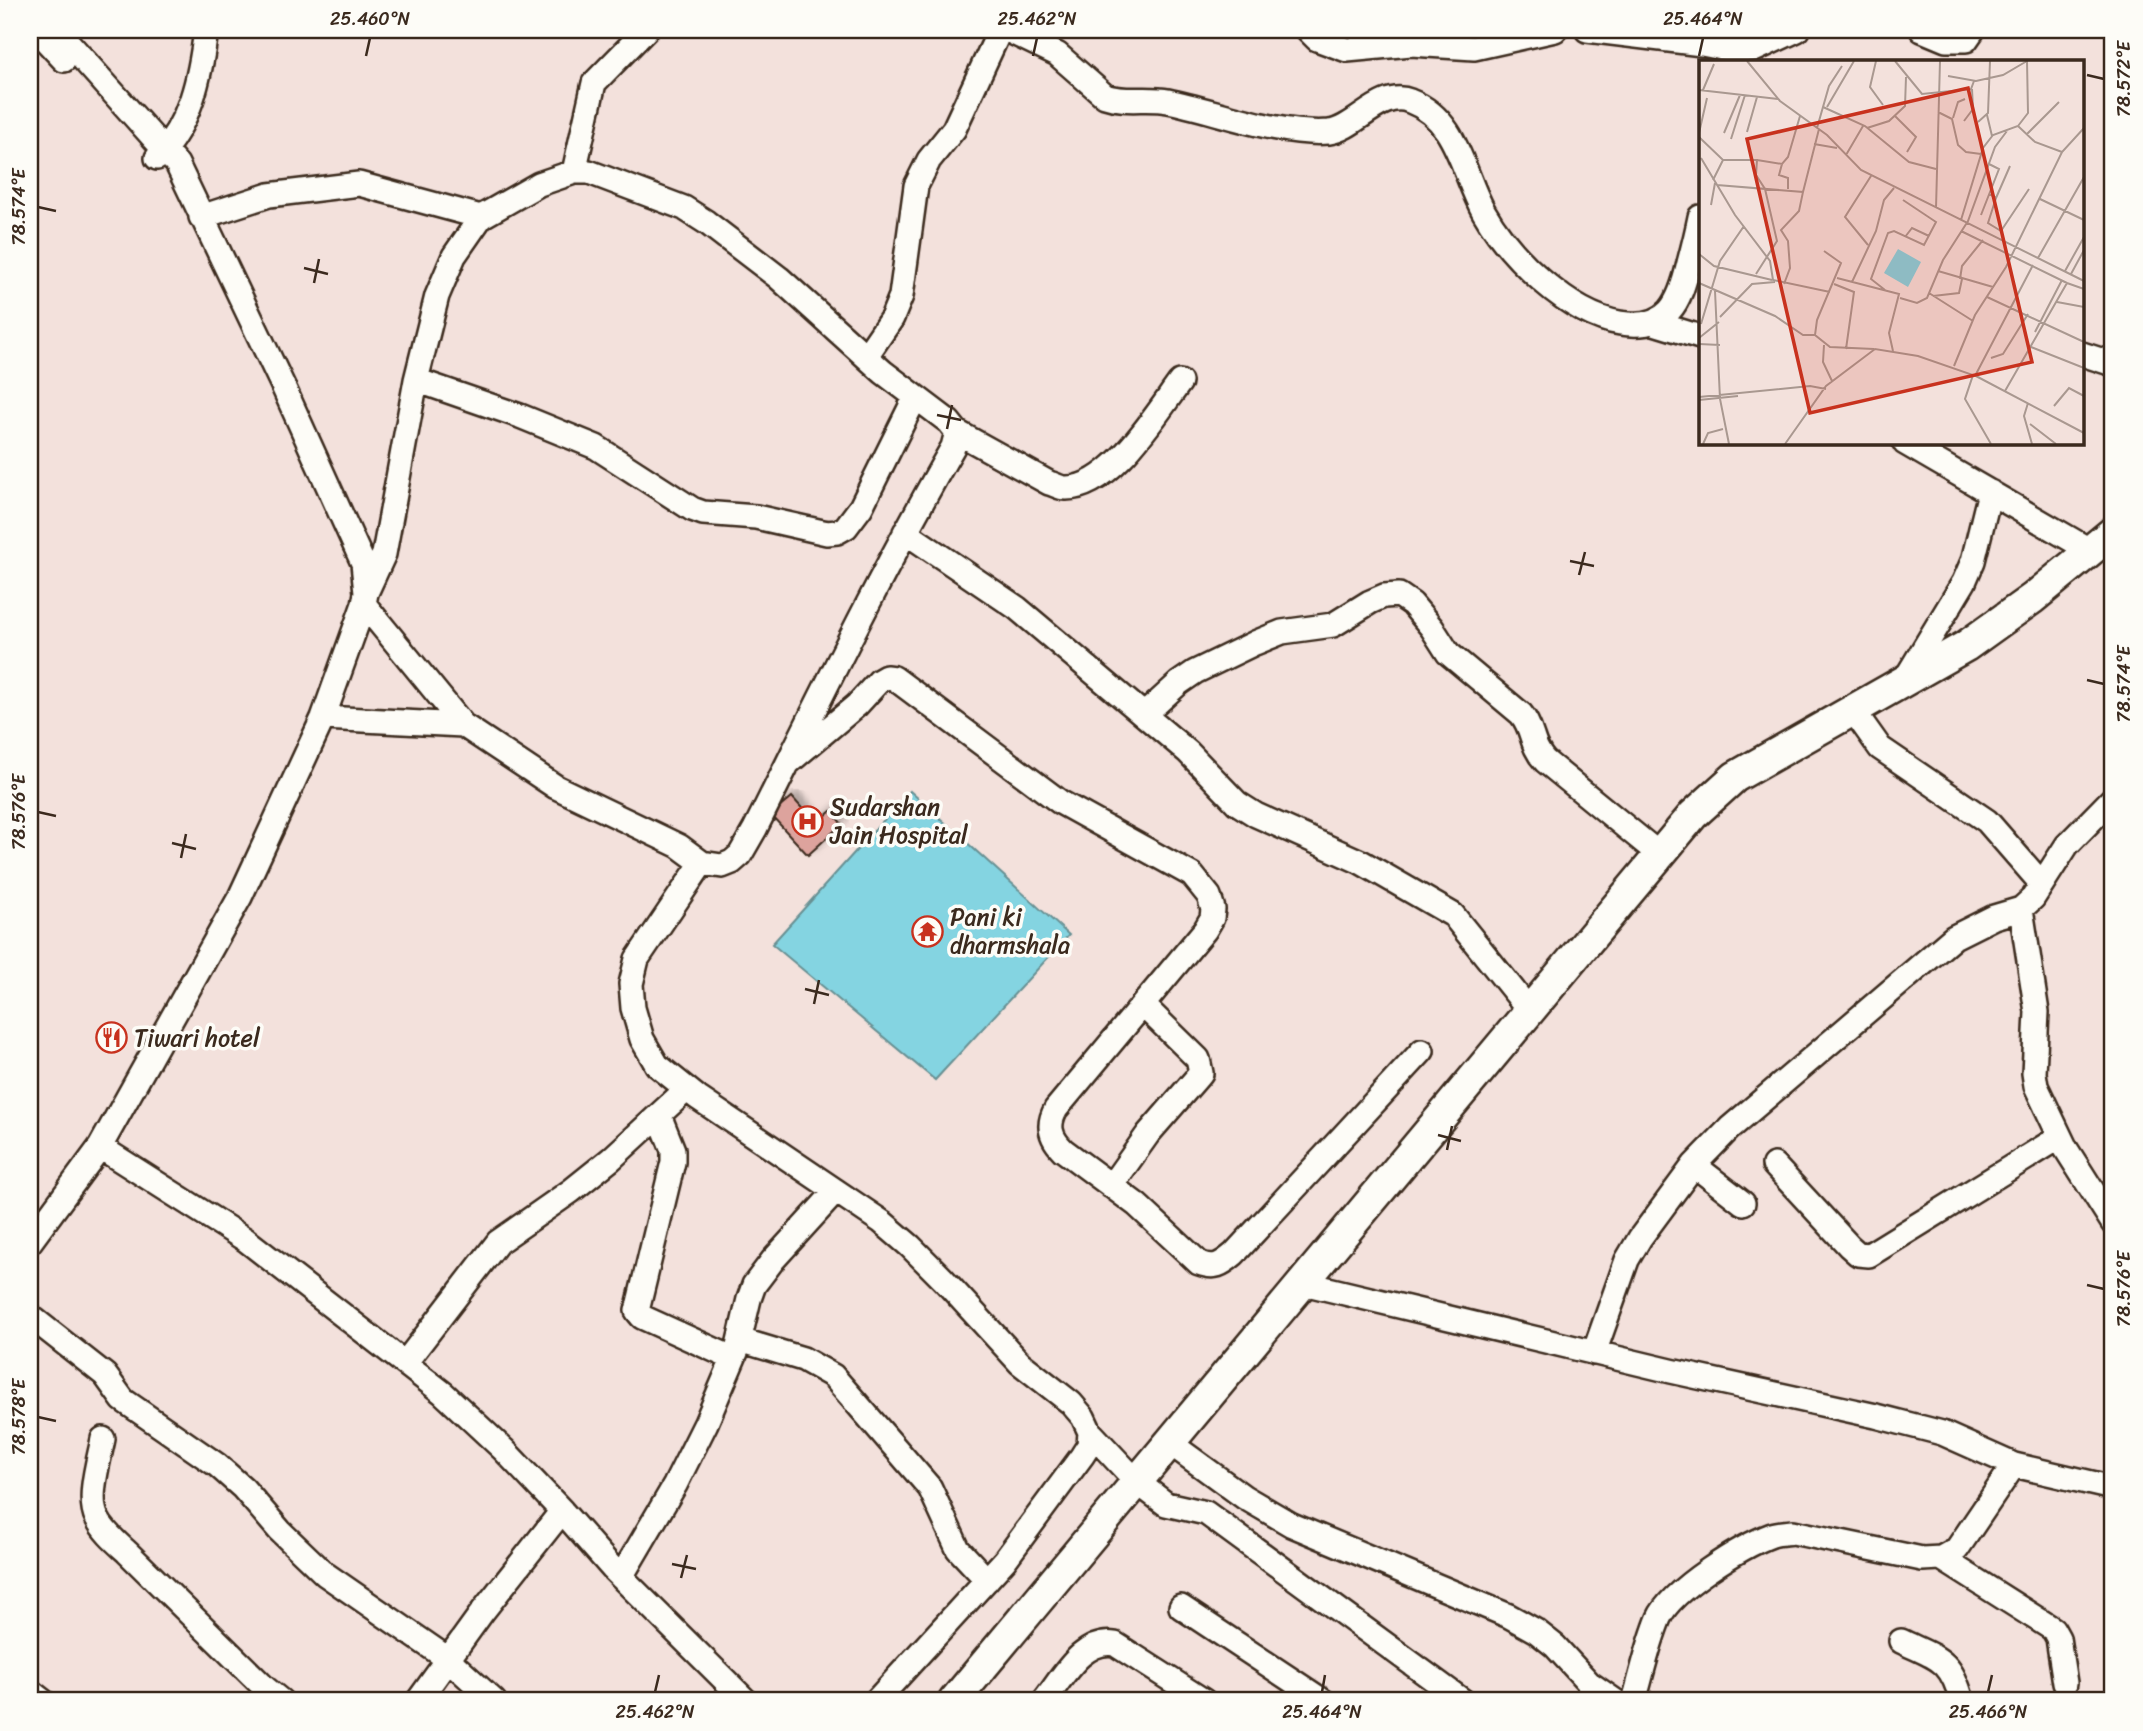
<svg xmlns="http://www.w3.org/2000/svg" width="2143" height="1731" viewBox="0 0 2143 1731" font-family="Sriracha,sans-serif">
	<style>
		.water { fill: #84d4e1; stroke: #679093; stroke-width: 2 }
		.building { fill: #dda39d; stroke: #3b2a1e; stroke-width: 2; filter: url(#shadow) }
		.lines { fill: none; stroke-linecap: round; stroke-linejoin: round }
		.minor-casing { stroke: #3b2a1e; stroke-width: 28 }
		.major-casing { stroke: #3b2a1e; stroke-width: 35 }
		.minor { stroke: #fdfcf7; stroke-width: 23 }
		.major { stroke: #fdfcf7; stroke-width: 30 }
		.ticks { fill: none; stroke: #3b2a1e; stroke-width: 2.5 }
		.labels { text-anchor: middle; stroke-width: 7; stroke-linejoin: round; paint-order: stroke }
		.poi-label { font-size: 24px; fill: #3b2a1e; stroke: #fdfcf7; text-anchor: start }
		.inset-road { fill: none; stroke: #a99890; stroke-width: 2 }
		.view { fill: #c8321e; fill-opacity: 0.15; stroke: #c8321e; stroke-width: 3.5 }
		.inset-edge { fill: none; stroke: #3b2a1e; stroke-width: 3.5 }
		.neatline { fill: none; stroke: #3b2a1e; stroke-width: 2.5 }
		.ticks-label { font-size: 18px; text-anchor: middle; fill: #3b2a1e }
	</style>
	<defs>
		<filter id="shadow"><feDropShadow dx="6" dy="-6" stdDeviation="3.5" flood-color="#0004"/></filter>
	</defs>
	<rect width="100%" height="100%" fill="#f3e1dc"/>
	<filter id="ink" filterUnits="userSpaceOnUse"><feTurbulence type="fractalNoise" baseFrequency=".0143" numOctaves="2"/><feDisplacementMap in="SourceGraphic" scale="14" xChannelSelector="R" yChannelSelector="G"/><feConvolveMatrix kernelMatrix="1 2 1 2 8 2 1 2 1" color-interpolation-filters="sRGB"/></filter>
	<g filter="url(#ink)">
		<path class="water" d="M 910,791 L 1069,935 L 935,1080 L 772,944 Z"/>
		<path class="building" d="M 792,797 L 816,824 L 831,811 L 842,824 L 808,855 L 771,815 Z"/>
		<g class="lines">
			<defs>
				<path id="minor" d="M 36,30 L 64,60
					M 1007,30 L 1057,54 L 1105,96 C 1125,103 1147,97 1168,101 C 1217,111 1280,136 1329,132 C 1356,129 1381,89 1410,101 C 1458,119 1462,173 1484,212 C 1509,256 1569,315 1620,323 C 1669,331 1680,302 1689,263 C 1693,248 1697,232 1700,217
					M 1308,30 L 1317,39 L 1347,50 L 1411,44 L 1474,48 L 1555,30
					M 1587,30 L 1702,44 L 1738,51 L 1756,49 L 1797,30
					M 1922,30 L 1946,40 L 1966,40 L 1973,30
					M 157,158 C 191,122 200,78 206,30
					M 574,172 L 594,83 L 646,30
					M 201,217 L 269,195 L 359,184 L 481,217
					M 1651,322 L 1700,337
					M 2082,354 L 2113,364
					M 866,356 L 892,318 L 901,296 L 916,186 L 929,160 L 954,129 L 1000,30
					M 416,380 L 520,416 L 596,447 L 692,509 L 703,513 L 756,517 L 827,533 L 837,532 L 846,527 L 861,507 L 915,398
					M 1905,443 L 2091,551
					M 905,532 L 1017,608 L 1188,752 L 1237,803 L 1256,815 L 1361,862 L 1453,915 L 1530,1011
					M 366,593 L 384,554 L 416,380 L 437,296 L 454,256 L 481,217 L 539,184 L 574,172 L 589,172 L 684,208 L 706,222 L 779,278 L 883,372 L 949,422 L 957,432 L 1049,483 C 1054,484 1060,488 1065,488 C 1110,490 1156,414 1180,382
					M 364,604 L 463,725
					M 1906,678 L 1964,582 L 1973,561 L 1990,492
					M 1853,710 L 1880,748 L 1987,821 L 2041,883
					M 1145,714 L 1179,683 L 1195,672 L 1255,643 L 1282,632 L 1333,625 L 1370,602 L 1384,596 L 1399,595 L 1412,604 L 1432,628 L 1448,653 L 1521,714 C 1534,729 1530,745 1545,761 L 1660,855
					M 323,718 L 463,725 L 556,787 L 679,846 L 702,863 L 722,866 L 732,862 L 740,855 L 755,829 C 819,701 881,572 953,447 L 957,432
					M 788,763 L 857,705 L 879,681 L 886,677 L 894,678 L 1060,802 L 1192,875 L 1209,896 L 1213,909 L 1212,918 L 1205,930 L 1056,1109 C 1047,1125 1050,1137 1063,1150 L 1137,1205 L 1199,1263 C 1215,1269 1221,1265 1234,1254 L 1422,1051
					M 702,863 L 637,959 L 631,984 L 633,1008 L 642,1039 L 657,1065 L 698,1098 L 882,1222 L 910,1246 L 943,1279 L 1020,1363 L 1071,1403 L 1083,1417 L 1090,1432 L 1137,1482 L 1166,1504 L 1206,1513 L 1463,1701
					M 2021,909 L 2037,1012 L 2034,1073 L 2036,1086 L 2066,1149 L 2113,1223
					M 659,1115 L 673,1150 L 673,1162 L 637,1311 L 642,1317 L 732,1358
					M 100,1147 L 246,1240 L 443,1393 L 504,1450 L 562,1511 L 612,1568 L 746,1701
					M 1694,1165 L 1743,1203
					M 1774,1165 L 1849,1246 L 1858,1254 L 1869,1255 L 2060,1137
					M 1111,1186 L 1148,1134 L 1201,1073 L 1198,1059 L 1143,1005
					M 30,1242 L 100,1147 L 240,897 L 323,718 L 364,604 L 366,593 L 363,563 L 283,386 L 177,164 L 57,30
					M 1303,1283 L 1671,1371 L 1876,1416 L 1942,1433 L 2014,1465 L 2113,1488
					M 30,1316 L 105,1375 L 123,1400 L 217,1465 L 243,1488 L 280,1531 L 325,1574 L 448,1659 L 494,1701
					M 740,1340 L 803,1359 L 833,1376 L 930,1488 L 958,1549 L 987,1580
					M 1594,1353 L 1627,1260 L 1640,1238 L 1694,1165 L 1730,1128 L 1954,937 L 1994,917 L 2021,909 L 2033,898 L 2067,845 L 2113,798
					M 405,1363 L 498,1242 L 571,1191 L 611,1159 L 687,1089
					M 103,1439 C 99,1460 87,1498 97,1518 C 103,1531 116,1542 127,1552 L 265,1688 L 281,1701
					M 1170,1443 L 1244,1497 L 1292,1525 L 1509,1616 L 1536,1631 L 1555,1646 L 1589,1683 L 1615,1701
					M 1941,1558 L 2053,1629 L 2058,1638 L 2065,1683
					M 621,1577 L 675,1485 L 706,1423 L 737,1350 L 749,1299 L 754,1285 L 773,1260 L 836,1191
					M 1181,1607 L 1323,1701
					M 1901,1641 C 1939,1659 1951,1659 1962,1701
					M 30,1691 L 43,1701
					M 418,1701 L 483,1611 L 562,1511
					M 876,1701 L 1005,1560 L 1082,1456 L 1089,1445 L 1090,1432
					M 1044,1701 C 1062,1679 1082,1638 1115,1644 L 1204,1701
					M 1634,1701 C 1642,1674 1648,1644 1659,1618 C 1672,1589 1742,1546 1772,1535 C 1778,1533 1786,1533 1793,1532 L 1922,1559 L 1941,1558 L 1957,1549 L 2014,1465"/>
				<path id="major" d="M 954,1701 L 1693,815 L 1735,777 L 1966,646 L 2033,598 L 2113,532"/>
			</defs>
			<use href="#minor" class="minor-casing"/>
			<use href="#major" class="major-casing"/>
			<use href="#minor" class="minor"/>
			<use href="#major" class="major"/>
		</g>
	</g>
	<path class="ticks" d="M 366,56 L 370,38M 1033,56 L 1037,38M 1699,56 L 1703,38M 2087,75 L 2104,79M 38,207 L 56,211M 304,268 L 328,274M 314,283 L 319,259M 937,415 L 961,420M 947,429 L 952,405M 1570,561 L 1594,566M 1579,575 L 1585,552M 2087,680 L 2104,684M 38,812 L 56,816M 172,843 L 196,849M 181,858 L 186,834M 805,989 L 829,995M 814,1004 L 819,980M 1438,1135 L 1461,1141M 1447,1150 L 1452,1126M 2087,1285 L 2104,1289M 38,1417 L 56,1421M 672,1564 L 696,1569M 681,1578 L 687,1555M 655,1692 L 659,1675M 1322,1692 L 1325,1675M 1988,1692 L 1992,1675"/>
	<defs>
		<symbol id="hospital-ring" viewBox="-11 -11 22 22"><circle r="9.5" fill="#fdfcf7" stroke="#c8321e" stroke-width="1.5"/><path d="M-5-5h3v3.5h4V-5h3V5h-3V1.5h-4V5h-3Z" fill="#c8321e"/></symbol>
		<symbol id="temple-ring" viewBox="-11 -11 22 22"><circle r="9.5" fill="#fdfcf7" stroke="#c8321e" stroke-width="1.5"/><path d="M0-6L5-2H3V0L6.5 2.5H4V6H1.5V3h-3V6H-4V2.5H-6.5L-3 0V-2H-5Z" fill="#c8321e"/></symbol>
		<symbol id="restaurant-ring" viewBox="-11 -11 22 22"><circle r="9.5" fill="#fdfcf7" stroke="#c8321e" stroke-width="1.5"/><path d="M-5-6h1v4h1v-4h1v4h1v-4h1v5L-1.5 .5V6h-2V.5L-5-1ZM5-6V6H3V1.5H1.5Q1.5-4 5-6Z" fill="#c8321e"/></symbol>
	</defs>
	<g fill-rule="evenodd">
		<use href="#hospital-ring" x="790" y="804" width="35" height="35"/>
		<use href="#temple-ring" x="910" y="914" width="35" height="35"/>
		<use href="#restaurant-ring" x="94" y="1020" width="35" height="35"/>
	</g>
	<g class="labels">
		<g class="poi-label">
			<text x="830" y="815">Sudarshan<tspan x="830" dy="28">Jain Hospital</tspan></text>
			<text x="950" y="925">Pani ki<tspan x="950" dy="28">dharmshala</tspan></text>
			<text x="134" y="1046">Tiwari hotel</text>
		</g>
	</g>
	<g transform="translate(1699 60)">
		<rect width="385" height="385" fill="#f3e1dc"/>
		<path d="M 199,189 L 222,202 L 209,227 L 185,213 Z" fill="#84d4e1"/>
		<path class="inset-road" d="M 48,1 L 81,41 L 128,75 L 162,110 L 385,221M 177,1 L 171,27 L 184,45M 196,1 L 223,34 L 272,29 L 275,21M 249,16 L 277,21 L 304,15 L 328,1M 0,30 L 79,39M 4,30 L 15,4M 124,47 L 166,66 L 210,102 L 237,109M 128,47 L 155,1M 239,52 L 253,59 L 259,85 L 267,92 L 282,94M 288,55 L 293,76M 196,56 L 217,77 L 208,92M 254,58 L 259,42 L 266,39M 265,61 L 274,49 L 273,29M 279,62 L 289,53 L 291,1M 319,66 L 336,82 L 363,92M 118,68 L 130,26 L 143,6M 168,68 L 190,61 L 206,46 L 207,17M 48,72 L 58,37M 0,73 L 8,38M 25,73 L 41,35M 328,74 L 360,42M 0,77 L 24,100 L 58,100 L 57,115 L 66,129 L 78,181 L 57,214M 32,79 L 46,35M 115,84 L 138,88M 147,95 L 164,66M 2,98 L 36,155 L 71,201 L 74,220 L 131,232M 58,100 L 83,104 L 89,97 L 101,56M 83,104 L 80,115 L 89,118 L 89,129M 14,120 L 24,100M 18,125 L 104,132 L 100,151 L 82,170 L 89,181 L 91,208 L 85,224M 104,132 L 120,69M 290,134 L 297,138 L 289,163 L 302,171 L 330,129M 297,138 L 311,106M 341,139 L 385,160M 12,145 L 16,123M 237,148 L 241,1M 282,155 L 300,109 L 290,104M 262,160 L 284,88 L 294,75 L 319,66 L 329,53 L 328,1M 262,171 L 368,223M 206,177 L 213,168 L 230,176M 169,185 L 146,157 L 172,116M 125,191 L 142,203 L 118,260 L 116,275 L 131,287 L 175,289M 0,194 L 15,206 L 73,220M 339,198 L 385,117M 239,211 L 294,227M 366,211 L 385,177M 372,214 L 385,190M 138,218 L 200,234 L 190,273 L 194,291M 261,219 L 263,206 L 284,180M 153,222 L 177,171 L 185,140 L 195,128M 0,223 L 76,256 L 104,275 L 116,275M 135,224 L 155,232 L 147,289M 186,230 L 172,219 L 189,173 L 195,171 L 225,185 L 237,162 L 204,140M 16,231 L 21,339 L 30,384M 230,233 L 274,261M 234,236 L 260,233 L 263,219M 288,237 L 385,282M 201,238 L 218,243 L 228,238 L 244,200 L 269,161 L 296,87 L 308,71M 358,242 L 385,247M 21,257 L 53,224 L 76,222M 2,264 L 21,201 L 45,166M 336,272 L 363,220M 0,278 L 20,262M 0,284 L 21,285M 125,285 L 124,302 L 133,321M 332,287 L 385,308M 292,298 L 304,294 L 329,254M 255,306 L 276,255 L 307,207 L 363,92 L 385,68M 275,315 L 385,373M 276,316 L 334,205M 306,331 L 368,223 L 385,229M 0,337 L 111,326 L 127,329M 0,340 L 39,336M 329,343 L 325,356 L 333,384M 355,346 L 370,328 L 385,336M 331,364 L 357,384M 4,384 L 9,373 L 24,369M 86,384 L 127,326 L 176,289 L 219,296 L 274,315 L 266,339 L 292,384"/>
		<path class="view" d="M 269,28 L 333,302 L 111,353 L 48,79 Z"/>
		<rect width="385" height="385" class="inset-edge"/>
	</g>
	<rect width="2143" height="1731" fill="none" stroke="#fdfcf7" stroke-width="77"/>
	<rect x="38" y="38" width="2066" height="1654" class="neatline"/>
	<g class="ticks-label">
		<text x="370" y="25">25.460°N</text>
		<text x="1037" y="25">25.462°N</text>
		<text x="1703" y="25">25.464°N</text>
		<text transform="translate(2124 79) rotate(-90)" y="6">78.572°E</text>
		<text transform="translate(19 207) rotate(-90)" y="6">78.574°E</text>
		<text transform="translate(2124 684) rotate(-90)" y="6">78.574°E</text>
		<text transform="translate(19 812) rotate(-90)" y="6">78.576°E</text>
		<text transform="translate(2124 1289) rotate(-90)" y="6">78.576°E</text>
		<text transform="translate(19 1417) rotate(-90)" y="6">78.578°E</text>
		<text x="655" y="1718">25.462°N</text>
		<text x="1322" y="1718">25.464°N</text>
		<text x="1988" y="1718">25.466°N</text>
	</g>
</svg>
